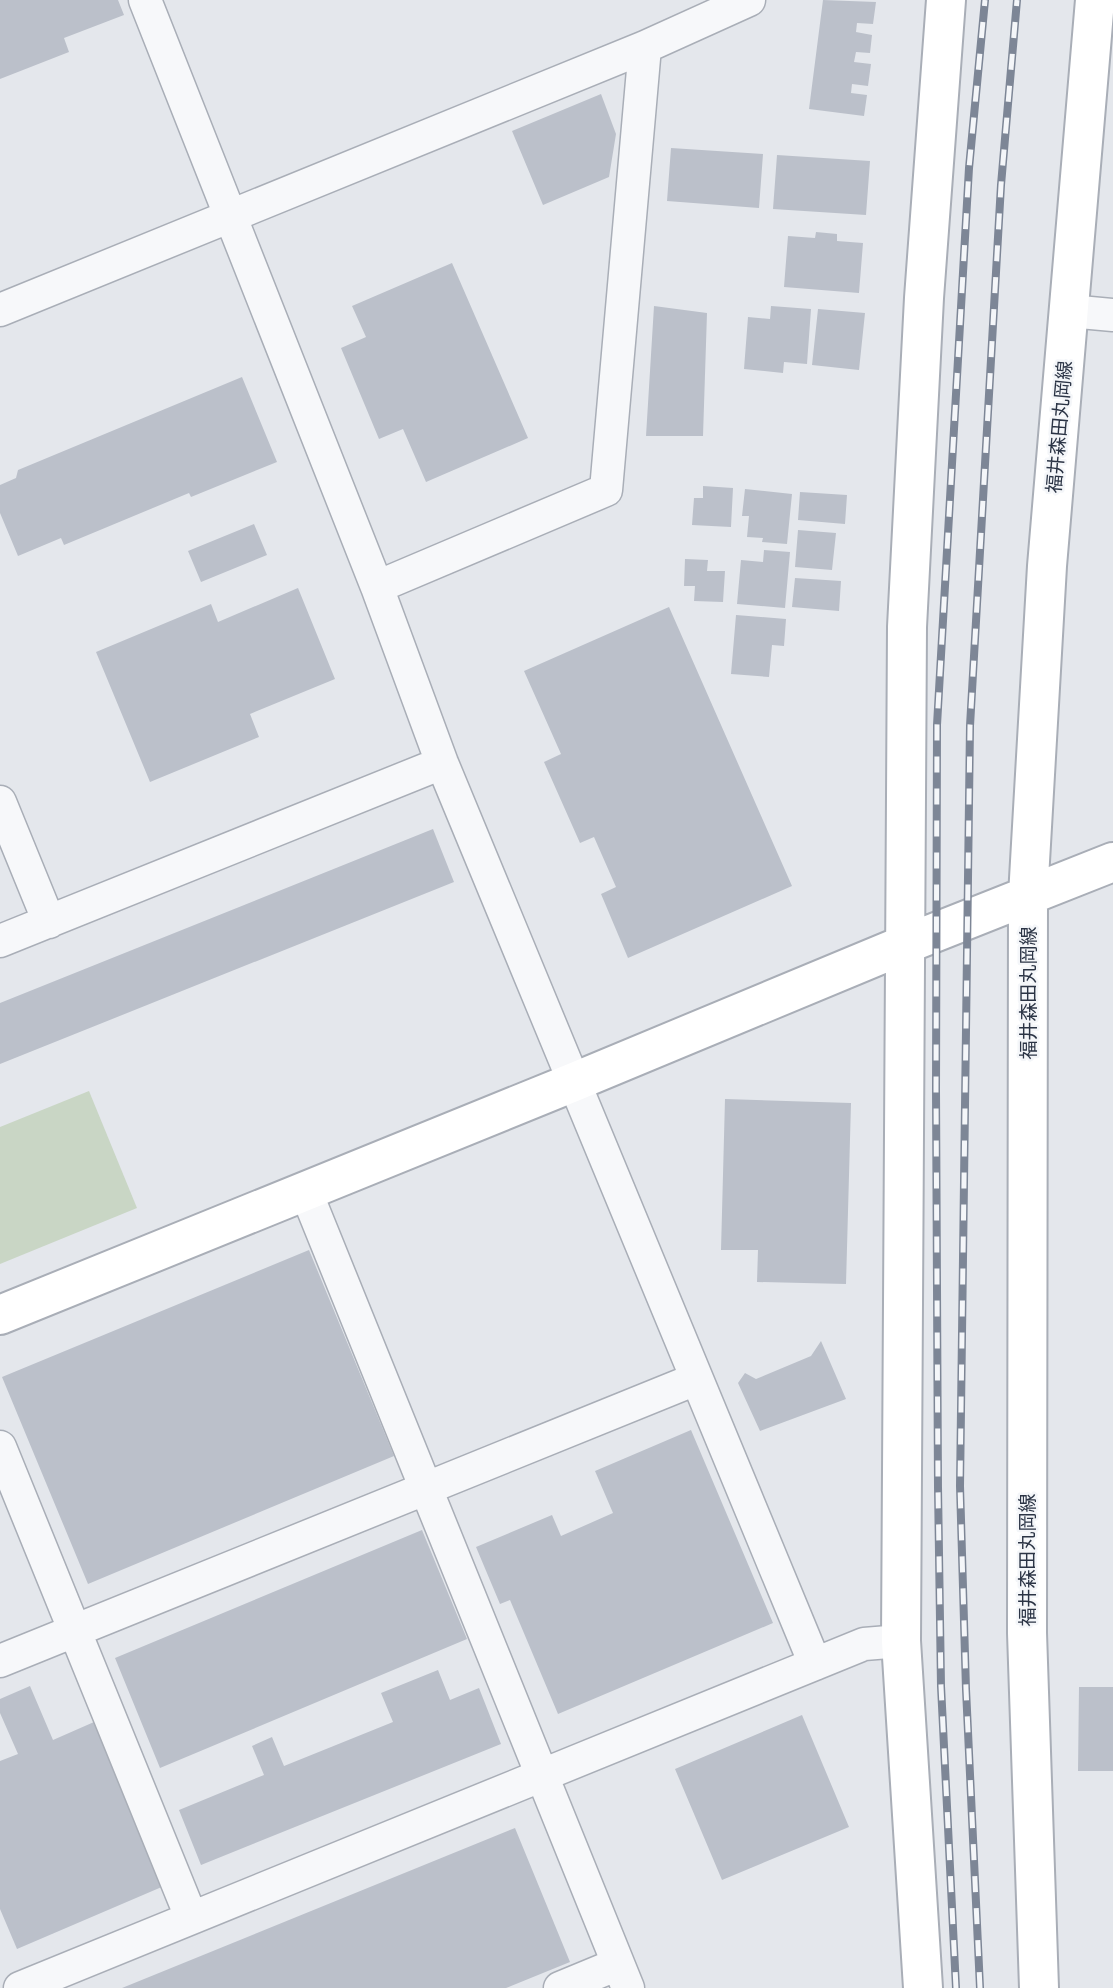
<svg xmlns="http://www.w3.org/2000/svg" width="1113" height="1988" viewBox="0 0 1113 1988" font-family="'Open Sans','Noto Sans JP',sans-serif">
	<style>
		.green { fill: #c9d6c5 }
		.building { fill: #bbc0ca }
		.lines { fill: none; stroke-linecap: round; stroke-linejoin: round }
		.street-casing { stroke: #a9aeb7; stroke-width: 35 }
		.secondary-casing { stroke: #a9aeb7; stroke-width: 42 }
		.street { stroke: #f7f8fa; stroke-width: 32 }
		.secondary { stroke: #fff; stroke-width: 38 }
		.rail-casing { stroke: #7d8696; stroke-width: 8 }
		.rail { stroke: #f4f6f9; stroke-width: 5; stroke-dasharray: 16; stroke-linecap: butt }
		.labels { text-anchor: middle; stroke-width: 5; stroke-linejoin: round; paint-order: stroke }
		.street-label { font-size: 19px; fill: #2b3445; stroke: #f4f6f9 }
	</style>
	<rect width="100%" height="100%" fill="#e4e7ec"/>
	<path class="green" d="M 89,1091 L 137,1208 L 0,1264 L 0,1127 Z"/>
	<path class="building" d="M 0,0 L 118,0 L 124,15 L 64,38 L 69,52 L 0,79 Z
		M 823,0 L 876,2 L 873,24 L 857,23 L 856,32 L 872,35 L 870,53 L 856,52 L 854,62 L 871,64 L 868,86 L 852,84 L 851,93 L 867,95 L 864,116 L 809,109 Z
		M 601,94 L 616,134 L 609,177 L 543,205 L 512,131 Z
		M 671,148 L 763,154 L 759,208 L 667,201 Z
		M 777,155 L 870,161 L 866,215 L 773,209 Z
		M 816,232 L 837,234 L 837,241 L 863,243 L 859,293 L 784,287 L 788,236 L 815,238 Z
		M 452,263 L 528,438 L 426,482 L 403,429 L 379,439 L 341,348 L 366,337 L 352,306 Z
		M 654,306 L 707,313 L 703,436 L 646,436 Z
		M 771,306 L 811,309 L 807,364 L 784,362 L 783,373 L 744,369 L 748,317 L 770,319 Z
		M 818,309 L 865,313 L 859,370 L 812,365 Z
		M 242,377 L 277,462 L 191,497 L 189,493 L 64,545 L 61,538 L 18,556 L 0,513 L 0,485 L 16,478 L 18,470 Z
		M 703,486 L 733,488 L 731,527 L 692,525 L 694,498 L 703,498 Z
		M 745,489 L 792,494 L 787,544 L 762,542 L 763,538 L 747,537 L 749,516 L 742,516 Z
		M 800,492 L 847,495 L 845,524 L 798,520 Z
		M 254,524 L 267,555 L 201,582 L 188,551 Z
		M 798,530 L 836,533 L 832,570 L 795,567 Z
		M 764,550 L 790,552 L 785,608 L 737,604 L 741,560 L 763,562 Z
		M 685,559 L 708,560 L 707,571 L 725,571 L 723,602 L 694,601 L 695,586 L 684,586 Z
		M 795,578 L 841,581 L 839,611 L 792,607 Z
		M 298,588 L 335,679 L 250,714 L 259,737 L 150,782 L 96,652 L 211,604 L 218,622 Z
		M 669,607 L 792,886 L 628,958 L 601,894 L 616,887 L 594,837 L 580,843 L 544,762 L 561,754 L 524,671 Z
		M 736,615 L 786,619 L 784,646 L 772,645 L 769,677 L 731,674 Z
		M 433,829 L 454,882 L 0,1064 L 0,1003 Z
		M 725,1099 L 851,1103 L 846,1284 L 757,1282 L 758,1250 L 721,1250 Z
		M 309,1250 L 394,1456 L 88,1584 L 2,1377 Z
		M 821,1341 L 846,1399 L 760,1431 L 738,1383 L 745,1373 L 756,1379 L 811,1356 Z
		M 691,1430 L 773,1623 L 558,1714 L 510,1600 L 500,1604 L 476,1547 L 552,1515 L 561,1536 L 613,1513 L 595,1471 Z
		M 422,1530 L 467,1639 L 160,1768 L 115,1658 Z
		M 438,1670 L 450,1700 L 479,1688 L 501,1744 L 201,1865 L 179,1810 L 264,1775 L 252,1746 L 272,1737 L 284,1766 L 393,1722 L 381,1693 Z
		M 30,1686 L 53,1740 L 94,1722 L 164,1886 L 17,1949 L 0,1909 L 0,1761 L 18,1754 L 0,1713 L 0,1699 Z
		M 1079,1687 L 1113,1687 L 1113,1771 L 1078,1771 Z
		M 802,1715 L 849,1827 L 722,1880 L 675,1769 Z
		M 515,1828 L 570,1962 L 506,1988 L 122,1988 Z"/>
	<g class="lines">
		<defs>
			<path id="street" d="M 145,0 L 377,587 L 442,763 L 815,1664
				M 0,310 L 645,47 L 749,0
				M 1069,311 L 1113,315
				M 377,587 L 606,490 L 645,47
				M 0,802 L 49,922
				M 0,941 L 442,763
				M 306,1192 L 628,1988
				M 0,1447 L 191,1917
				M 0,1661 L 696,1379
				M 20,1988 L 864,1644 L 901,1641
				M 560,1988 L 618,1964"/>
			<path id="secondary" d="M 0,1315 L 574,1082 L 906,944 L 1113,862
				M 923,1988 L 901,1641 L 907,627 L 924,298 L 946,0
				M 1039,1988 L 1027,1633 L 1028,896 L 1047,566 L 1095,0"/>
		</defs>
		<use href="#street" class="street-casing"/>
		<use href="#secondary" class="secondary-casing"/>
		<use href="#street" class="street"/>
		<use href="#secondary" class="secondary"/>
		<defs>
			<path id="rail" d="M 956,1988 L 941,1686 L 938,1487 L 936,1090 L 937,725 L 969,168 L 985,0
				M 980,1988 L 966,1689 L 960,1486 L 970,726 L 1001,185 L 1017,0"/>
		</defs>
		<use href="#rail" class="rail-casing"/>
		<use href="#rail" class="rail"/>
	</g>
	<g class="labels">
		<g class="street-label">
			<text transform="translate(1059 427) rotate(-85)" y="7">福井森田丸岡線</text>
			<text transform="translate(1028 993) rotate(-90)" y="7">福井森田丸岡線</text>
			<text transform="translate(1027 1560) rotate(-90)" y="7">福井森田丸岡線</text>
		</g>
	</g>
</svg>
